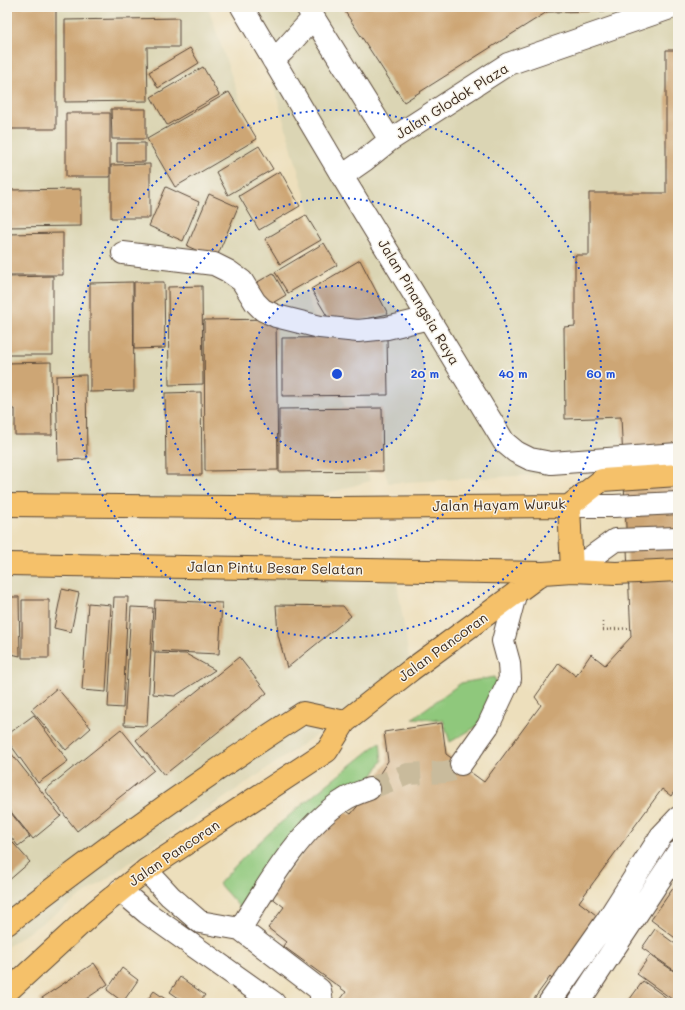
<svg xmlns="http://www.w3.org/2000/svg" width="685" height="1010" viewBox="0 0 685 1010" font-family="Mali,sans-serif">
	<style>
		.built { fill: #dbd5b4 }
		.green { fill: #8fc87b; stroke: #65794c }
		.building { fill: #cda675 }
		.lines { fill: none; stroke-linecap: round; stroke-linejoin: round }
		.minor-tunnel { stroke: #c9bb9c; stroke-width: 22; stroke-dasharray: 22 11; stroke-linecap: butt }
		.minor-casing { stroke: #564536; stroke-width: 24 }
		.major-casing { stroke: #564536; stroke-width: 24 }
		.path { stroke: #564536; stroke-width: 2.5; stroke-dasharray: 1 3; stroke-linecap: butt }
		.minor { stroke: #fff; stroke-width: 22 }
		.major { stroke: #f5c16b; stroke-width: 22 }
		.ring { fill: none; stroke: #1d4ed8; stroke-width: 2; stroke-dasharray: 2 4 }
		.labels { text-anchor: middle; stroke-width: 3; stroke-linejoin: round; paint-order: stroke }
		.street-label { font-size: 14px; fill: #3b2a1e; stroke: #f7f3e8 }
		.centre { fill: #1d4ed8; stroke: #f7f3e8; stroke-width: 2 }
		.ring-label { font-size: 12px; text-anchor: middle; font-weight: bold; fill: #1d4ed8; stroke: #f7f3e8; stroke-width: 3; stroke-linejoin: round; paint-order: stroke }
	</style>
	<rect width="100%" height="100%" fill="#f7f3e8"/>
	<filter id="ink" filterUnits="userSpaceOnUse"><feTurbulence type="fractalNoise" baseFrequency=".025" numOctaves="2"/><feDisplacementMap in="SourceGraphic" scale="8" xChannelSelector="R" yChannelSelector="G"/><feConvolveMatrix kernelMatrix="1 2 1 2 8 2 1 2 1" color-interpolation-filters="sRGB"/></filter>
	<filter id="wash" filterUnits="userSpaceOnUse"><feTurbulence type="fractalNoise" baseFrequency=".012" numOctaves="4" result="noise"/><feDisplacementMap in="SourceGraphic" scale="16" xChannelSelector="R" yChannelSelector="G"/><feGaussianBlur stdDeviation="0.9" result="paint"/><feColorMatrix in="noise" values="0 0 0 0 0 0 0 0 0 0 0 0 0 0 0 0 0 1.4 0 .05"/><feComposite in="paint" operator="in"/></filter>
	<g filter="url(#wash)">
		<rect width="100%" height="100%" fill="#eddfbc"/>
		<path class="built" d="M 7,7 L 208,7 L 370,481 L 297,502 L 7,498 Z
			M 251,7 L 678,7 L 678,467 L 388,483 Z
			M 395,570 L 411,670 L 7,947 L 7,578 Z"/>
		<path class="green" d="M 494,677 L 500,690 L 481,724 L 450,742 L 443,720 L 413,718 L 461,683 Z
			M 380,742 L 382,761 L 365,788 L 243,911 L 219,884 C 265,830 325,787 380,742 Z"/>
		<g id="blocks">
			<path class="building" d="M 7,7 L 56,7 L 56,129 L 7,129 Z
				M 342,7 L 608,7 L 607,11 L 547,12 L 404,102 Z
				M 179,18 L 179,47 L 147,47 L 148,101 L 65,102 L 65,20 Z
				M 190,48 L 199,63 L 158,88 L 149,72 Z
				M 666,50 L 678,50 L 678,786 L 671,796 L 662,789 L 579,902 L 600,918 L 554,981 L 550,977 L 531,1003 L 338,1003 L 346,992 L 283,946 L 286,942 L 268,928 L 284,907 L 271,897 L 338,805 L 351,814 L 361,802 L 388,761 L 384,732 L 442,723 L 446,754 L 484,782 L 541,705 L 535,697 L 559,663 L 576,676 L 591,654 L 605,665 L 631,637 L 621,417 L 565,419 L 564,327 L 575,326 L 575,255 L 589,255 L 589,193 L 666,193 Z
				M 203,67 L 219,95 L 167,125 L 151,97 Z
				M 229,92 L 257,139 L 175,187 L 147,139 Z
				M 111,109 L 146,109 L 146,139 L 112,139 Z
				M 66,113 L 110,113 L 110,177 L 66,177 Z
				M 117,143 L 145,143 L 145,162 L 117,162 Z
				M 259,146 L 273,169 L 228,195 L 216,172 Z
				M 150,164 L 150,218 L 111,218 L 111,165 Z
				M 280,171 L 300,206 L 259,230 L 239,196 Z
				M 166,187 L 199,202 L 183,241 L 149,226 Z
				M 81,189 L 81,226 L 7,227 L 7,190 Z
				M 209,194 L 238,207 L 216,259 L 187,246 Z
				M 306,215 L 321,240 L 280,264 L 265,239 Z
				M 63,233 L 63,275 L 7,275 L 7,234 Z
				M 324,243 L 337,265 L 288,293 L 275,272 Z
				M 360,260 L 388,314 L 333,326 L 311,289 Z
				M 273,273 L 286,295 L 264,308 L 251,286 Z
				M 53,276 L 53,355 L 7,355 L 7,277 Z
				M 133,282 L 134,391 L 90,392 L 90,283 Z
				M 134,282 L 164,282 L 165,348 L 134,349 Z
				M 202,286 L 203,384 L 169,385 L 168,287 Z
				M 276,319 L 278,470 L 205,471 L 204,320 Z
				M 387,337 L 388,395 L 282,396 L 282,338 Z
				M 51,362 L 52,435 L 15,435 L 15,409 L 7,409 L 7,363 Z
				M 86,375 L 87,459 L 58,460 L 56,376 Z
				M 201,392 L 202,475 L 166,475 L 165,393 Z
				M 382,408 L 383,471 L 279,472 L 279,409 Z
				M 62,589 L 79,593 L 71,632 L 54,628 Z
				M 7,597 L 19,597 L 20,656 L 7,653 Z
				M 114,597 L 128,597 L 123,708 L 108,707 Z
				M 22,600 L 49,600 L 49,658 L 22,658 Z
				M 155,600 L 222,603 L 219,654 L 153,651 Z
				M 88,603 L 111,605 L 106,692 L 82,690 Z
				M 276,605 L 343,606 L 351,616 L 287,668 L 278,635 Z
				M 131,607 L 153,608 L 147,726 L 124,725 Z
				M 155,653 L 186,654 L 215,670 L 175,696 L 153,694 Z
				M 239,657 L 267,693 L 164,775 L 136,740 Z
				M 57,688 L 91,728 L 66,750 L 31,710 Z
				M 34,715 L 68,761 L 38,783 L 7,740 L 7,735 Z
				M 121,729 L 154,770 L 77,831 L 45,790 Z
				M 7,748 L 61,816 L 33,839 L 7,807 Z
				M 7,808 L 30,837 L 18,846 L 7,832 Z
				M 7,836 L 30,862 L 7,882 Z
				M 676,884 L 678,885 L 678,940 L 651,920 Z
				M 655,929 L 678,946 L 678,973 L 642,948 Z
				M 650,955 L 678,974 L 678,998 L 676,1002 L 637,974 Z
				M 94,963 L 108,984 L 80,1003 L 42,1003 L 39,1000 Z
				M 122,968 L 138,980 L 123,1002 L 107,990 Z
				M 180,977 L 205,995 L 199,1003 L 186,1003 L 170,992 Z
				M 643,981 L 674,1003 L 627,1003 Z
				M 154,991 L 171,1003 L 145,1003 Z"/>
		</g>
	</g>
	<g filter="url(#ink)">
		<use href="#blocks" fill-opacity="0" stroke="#564536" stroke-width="1"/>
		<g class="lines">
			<path class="minor-tunnel" d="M 369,789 L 408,774 L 445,772 L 458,769 L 461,764"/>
			<defs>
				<path id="minor" d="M 242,7 L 342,176 L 504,442 L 516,452 L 530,459 L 551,463 L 678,454
					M 307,7 L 390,140
					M 273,60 L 284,50 L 313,18
					M 342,176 L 365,160 L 390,140 L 508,64 L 673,7
					M 123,253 L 214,264 L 228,271 L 242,281 L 255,302 L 263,310 L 276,316 L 320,327 L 358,331 L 387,328 L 429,318
					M 569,506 L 614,506 L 678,503
					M 572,571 L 615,540 L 678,538
					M 461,764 L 488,726 L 510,679 L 509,663 L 503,641 L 515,595
					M 146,870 L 170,896 L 200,922 L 240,929 L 320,990 L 322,1003
					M 120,890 L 147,913 L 274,1003
					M 240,929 C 265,889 303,824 344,800 C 351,795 361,792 369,789
					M 549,1003 L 608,919 L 661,836 L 678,818
					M 578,1003 L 678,852"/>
				<path id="major" d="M 7,505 L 335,508 L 569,506 L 602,480 L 678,475
					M 569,506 L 572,571
					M 7,564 L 543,573 L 572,571 L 616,573 L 678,570
					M 7,924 C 102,849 201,779 303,713 L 345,722
					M 7,992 L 94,912 L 146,870 L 327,751 L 345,722 L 411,670 L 543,573"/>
			</defs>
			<use href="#minor" class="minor-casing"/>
			<use href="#major" class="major-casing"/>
			<path class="path" d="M 603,622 L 603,630 L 630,628"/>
			<use href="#minor" class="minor"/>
			<use href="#major" class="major"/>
		</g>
	</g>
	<circle cx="337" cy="374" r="88" fill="#1d4ed8" fill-opacity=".12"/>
	<g class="ring">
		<circle cx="337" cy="374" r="88"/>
		<circle cx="337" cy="374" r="176"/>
		<circle cx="337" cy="374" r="264"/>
	</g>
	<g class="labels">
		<g class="street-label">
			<text transform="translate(452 101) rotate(-32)" y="5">Jalan Glodok Plaza</text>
			<text transform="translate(419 302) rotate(59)" y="5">Jalan Pinangsia Raya</text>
			<text transform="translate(499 505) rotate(-1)" y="5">Jalan Hayam Wuruk</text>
			<text transform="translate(275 568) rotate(1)" y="5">Jalan Pintu Besar Selatan</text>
			<text transform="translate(443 647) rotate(-36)" y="5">Jalan Pancoran</text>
			<text transform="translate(174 853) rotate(-34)" y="5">Jalan Pancoran</text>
		</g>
	</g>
	<circle cx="337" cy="374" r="6" class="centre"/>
	<g class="ring-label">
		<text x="425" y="378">20 m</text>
		<text x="513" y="378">40 m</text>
		<text x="601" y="378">60 m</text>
	</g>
	<rect width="685" height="1010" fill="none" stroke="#f7f3e8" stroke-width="24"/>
</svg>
